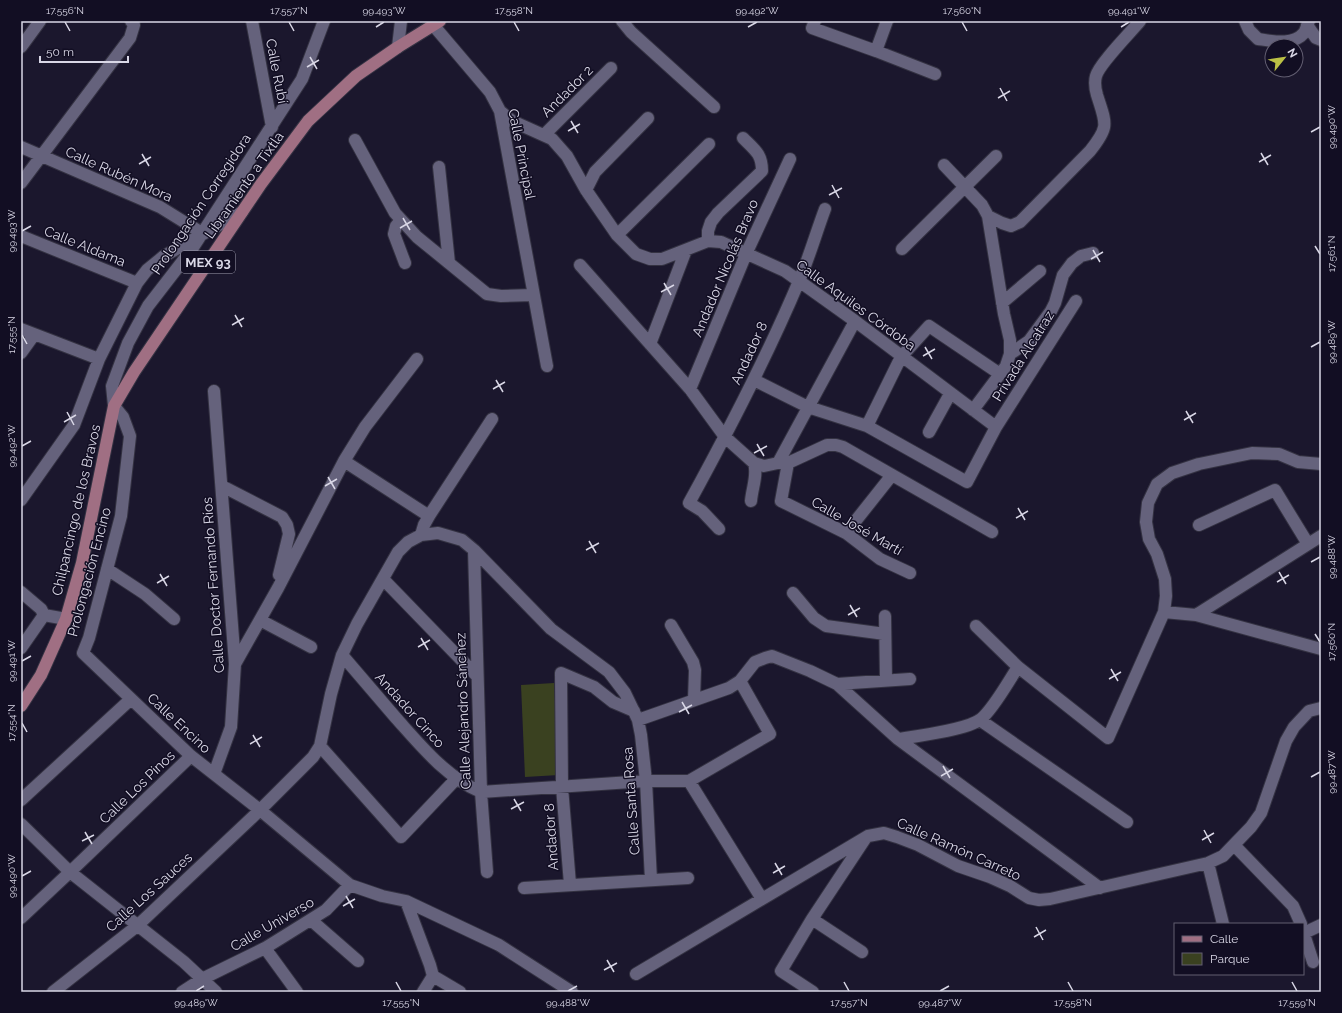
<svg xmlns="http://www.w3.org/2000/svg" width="1342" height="1013" viewBox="0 0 1342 1013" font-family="Raleway,sans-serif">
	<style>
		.green { fill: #3a4120 }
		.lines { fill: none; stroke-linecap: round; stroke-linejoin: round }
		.minor-casing { stroke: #343242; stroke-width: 14 }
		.major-casing { stroke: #343242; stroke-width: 14 }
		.minor { stroke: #65627c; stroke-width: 12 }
		.major { stroke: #a06f83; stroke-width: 12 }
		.ticks { fill: none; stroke: #d9d7e6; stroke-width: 1.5 }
		.labels { text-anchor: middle; stroke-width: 3; stroke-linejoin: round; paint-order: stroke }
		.shield { fill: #120e23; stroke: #9d9bac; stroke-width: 1 }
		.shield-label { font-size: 13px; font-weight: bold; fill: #d9d7e6 }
		.street-label { font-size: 14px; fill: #d9d7e6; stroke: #120e23 }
		.neatline { fill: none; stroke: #d9d7e6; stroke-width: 1.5 }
		.ticks-label { font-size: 10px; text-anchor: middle; fill: #d9d7e6 }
	</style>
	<rect width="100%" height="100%" fill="#1b172d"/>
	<path class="green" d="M 554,683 L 559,775 L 525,777 L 521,685 Z"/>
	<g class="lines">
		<defs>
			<path id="minor" d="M 252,21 L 272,127
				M 324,21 L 302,79 L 192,249 L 148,306 L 128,343 L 112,386 L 114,406 L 123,417 L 130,436 L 121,516 L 89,638 L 83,653 L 191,756 L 260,810 L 350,885 L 382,896 L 406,901 L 499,945 L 572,992
				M 622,21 L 631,32 L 714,107
				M 815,21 L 812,28 L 876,51 L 935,74
				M 1245,21 L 1249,30 L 1258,39 C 1272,41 1293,46 1304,33 C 1306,30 1307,25 1309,21
				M 1307,25 L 1316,38 L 1321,40
				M 434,26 L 490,92 L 500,111 L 547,366
				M 21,47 L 40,21
				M 398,47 L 401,21
				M 876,51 L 887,21
				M 500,111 L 512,121 L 552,139 L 567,156 L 586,190 L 617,235 L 636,254 L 650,259 L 662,259 L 708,241 L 721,242 L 785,271 L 855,321 L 996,427
				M 544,135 L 611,68
				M 355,140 L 395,213 L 417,237 L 487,294 L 501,296 L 533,295
				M 21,147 L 160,207 L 202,233
				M 944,165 L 982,205 L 988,216 L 1004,314 L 1010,340 L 1010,354
				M 439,167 L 449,263
				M 21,183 L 130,38 L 134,25 L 131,21
				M 586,190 L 595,172 L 648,118
				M 988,216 L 1002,223 L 1011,226 L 1020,222 L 1090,151 C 1110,126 1106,124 1097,95 C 1095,88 1094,83 1096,76 C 1099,64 1131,32 1140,21
				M 401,220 L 396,226 L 394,234 L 405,263
				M 617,235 L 709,144
				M 21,236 L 137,283
				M 708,241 L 708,231 L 711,222 L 718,213 L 762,171 C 762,154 755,150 743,138
				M 902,249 L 996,156
				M 580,265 L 690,389 L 725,437 L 754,463 L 764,466 L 778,463 L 788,463 L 827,445 L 836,445 L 843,447 L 992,532
				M 1002,303 L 1040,271
				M 21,329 L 99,359
				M 650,344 L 686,250
				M 21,353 L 34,335
				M 754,380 L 808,407 L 867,426 L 967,482 L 996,427 L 1076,301
				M 690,389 L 746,254 L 790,159
				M 973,410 L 1006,366 L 1010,354 L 1029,341 L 1051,311 L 1055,303 L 1063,275 L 1072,263 L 1081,256 L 1093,253
				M 867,426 L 901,357 L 929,326 L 1000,374
				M 929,432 L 950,394
				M 344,461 L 429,516
				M 778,463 L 855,321
				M 788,463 L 781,501 L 846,533 L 880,559 L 910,573
				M 222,486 L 282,517 L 287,525 L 289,534 L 279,575
				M 21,500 L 74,425 L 99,359 L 137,283 L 147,270 L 164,256 L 242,212
				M 751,501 C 752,488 758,475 754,463
				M 1199,525 L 1275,490 L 1308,544
				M 719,529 L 702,511 L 689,503 C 729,430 767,357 799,281 C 809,258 816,233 825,209
				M 846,533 L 892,475
				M 421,535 L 424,525 L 429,516 L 492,419
				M 474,550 L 481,792 L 487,872
				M 107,569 L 145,594 L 174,619
				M 383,579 L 476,675
				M 21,592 L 41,609 L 44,615
				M 793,593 L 814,618 L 826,626 L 885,634
				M 1164,612 L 1196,615 L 1321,649
				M 44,615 L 66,619
				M 1196,615 L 1321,536
				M 885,616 L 886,680
				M 260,620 L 311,647
				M 671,625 L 693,662 L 695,670 L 694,700
				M 976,626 L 1018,667 L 1108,738 L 1164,612 L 1166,596 L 1165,579 L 1157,554 L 1149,539 L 1146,522 L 1148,503 L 1157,484 L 1172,473 L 1199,464 L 1252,453 L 1279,454 L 1298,462 L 1321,464
				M 21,648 L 44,615
				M 342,655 C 360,676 378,697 396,718 C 421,746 446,777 481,792 L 646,781 L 689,781 L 770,734 L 740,681
				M 235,664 L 278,588 L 344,461 L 365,427 L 417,359
				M 837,684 L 910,679
				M 638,720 L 729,688 L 740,681 L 755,662 L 765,658 L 772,656 L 810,671 L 837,684 L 898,739 L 1100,888
				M 980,720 L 1127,822
				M 898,739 C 918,736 967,730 981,719 C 994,708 1008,682 1018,667
				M 320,746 L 401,837 L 456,779
				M 214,774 L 231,727 L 235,664 L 214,391
				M 689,781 L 762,899
				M 21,800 L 131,699
				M 21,824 L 70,872 L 184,962 L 216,992
				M 1234,845 L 1293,906 L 1301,924
				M 1208,863 L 1223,924
				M 570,884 L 562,787 L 561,673 L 594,687 L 613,702 L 634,711
				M 524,888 L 688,878
				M 406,901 L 430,965 L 433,976 L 423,992
				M 21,918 L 70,872 L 191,756
				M 812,919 L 862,952
				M 311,920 L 358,961
				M 1303,931 L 1313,962
				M 1304,933 L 1321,925
				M 265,948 L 297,992
				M 636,974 L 868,836 L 884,833 L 897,837 L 918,845 L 958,866 L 990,877 L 1010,886 L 1029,898 L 1039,900 L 1050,899 L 1208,863 L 1223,856 L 1251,827 L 1261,813 L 1286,741 L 1294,727 L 1309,711 L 1321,708
				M 433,976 L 460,992
				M 53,992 L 137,926 L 260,810 L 313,757 L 320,746 L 331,694 L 342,655 L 357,624 L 398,552 L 408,542 L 421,535 L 438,533 L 462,540 L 474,550 L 551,629 L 609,672 L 625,693 L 638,720 L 641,735 L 646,781 L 651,880
				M 182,992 L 202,979 L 265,948 L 286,935 L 326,910 L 350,885
				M 813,992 L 781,971 L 812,919 L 865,839"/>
			<path id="major" d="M 21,706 L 41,675 L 66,619 L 82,563 L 114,406 L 134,372 L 261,184 L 308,121 L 356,76 L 398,47 L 440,21"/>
		</defs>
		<use href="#minor" class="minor-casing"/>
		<use href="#major" class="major-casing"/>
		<use href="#minor" class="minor"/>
		<use href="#major" class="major"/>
	</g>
	<path class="ticks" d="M 65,22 L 70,31M 289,22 L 294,31M 514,22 L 519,31M 962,22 L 967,31M 376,27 L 384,22M 748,27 L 757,22M 1121,27 L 1129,22M 310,57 L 317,69M 307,67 L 319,60M 1000,88 L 1007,101M 998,98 L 1010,91M 571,121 L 578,133M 568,131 L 580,124M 1311,132 L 1320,127M 1261,153 L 1268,165M 142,154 L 149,166M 1259,162 L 1271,155M 139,164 L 151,157M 832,185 L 839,198M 829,195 L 842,188M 403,218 L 410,230M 400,228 L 412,221M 22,231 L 31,226M 1315,246 L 1320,254M 1093,250 L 1100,262M 1091,259 L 1103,252M 664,283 L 671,295M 661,292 L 674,285M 235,315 L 242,327M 232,325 L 244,318M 22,335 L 27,344M 925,347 L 932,359M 1311,347 L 1320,342M 923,356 L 935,349M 496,380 L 503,392M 493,389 L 505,382M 1186,411 L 1193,423M 67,412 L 74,425M 1184,420 L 1196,413M 64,422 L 76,415M 757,444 L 764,456M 22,446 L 31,441M 754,453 L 767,446M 328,477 L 335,489M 325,486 L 337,479M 1018,508 L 1025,520M 1016,518 L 1028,511M 589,541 L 596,553M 586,550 L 599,543M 1311,562 L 1320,557M 1279,572 L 1286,584M 160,574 L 167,586M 1277,582 L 1289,575M 157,583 L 169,576M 850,605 L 857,617M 848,615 L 860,608M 1315,634 L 1320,642M 421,638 L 428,650M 418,647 L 430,640M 22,661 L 31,656M 1111,669 L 1118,681M 1109,679 L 1121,672M 682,702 L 689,714M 679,712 L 692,705M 22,723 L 27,732M 253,735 L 260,747M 250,744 L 262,737M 943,766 L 950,778M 941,776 L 953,769M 1311,777 L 1320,772M 514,799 L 521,811M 511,809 L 524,802M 1204,830 L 1211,843M 85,832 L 92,844M 1202,840 L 1214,833M 82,841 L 94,835M 775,863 L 782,875M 773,873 L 785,866M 22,876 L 31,871M 346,896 L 353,908M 343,906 L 355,899M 1036,927 L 1043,940M 1034,937 L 1046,930M 607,960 L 614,972M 604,970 L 617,963M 396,982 L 401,991M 844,982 L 849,991M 1068,982 L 1073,991M 1292,982 L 1297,991M 196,991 L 204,986M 568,991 L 577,986M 940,991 L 949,986"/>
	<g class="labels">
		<rect class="shield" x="181" y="251" width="54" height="22" rx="3"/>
		<g class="shield-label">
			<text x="208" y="267">MEX 93</text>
		</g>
		<g class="street-label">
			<text transform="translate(277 71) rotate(79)" y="5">Calle Rubí</text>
			<text transform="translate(567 91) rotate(-45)" y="5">Andador 2</text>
			<text transform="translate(522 154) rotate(79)" y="5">Calle Principal</text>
			<text transform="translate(119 174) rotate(24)" y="5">Calle Rubén Mora</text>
			<text transform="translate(244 185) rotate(-55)" y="5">Libramiento a Tixtla</text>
			<text transform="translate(201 204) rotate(-56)" y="5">Prolongación Corregidora</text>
			<text transform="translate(85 246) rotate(22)" y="5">Calle Aldama</text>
			<text transform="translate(725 268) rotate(-67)" y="5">Andador Nicolás Bravo</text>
			<text transform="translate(856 305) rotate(36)" y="5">Calle Aquiles Córdoba</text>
			<text transform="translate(749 353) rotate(-65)" y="5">Andador 8</text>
			<text transform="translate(1023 356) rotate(-58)" y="5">Privada Alcatraz</text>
			<text transform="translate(76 510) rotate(-77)" y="5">Chilpancingo de los Bravos</text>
			<text transform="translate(857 526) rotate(30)" y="5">Calle José Martí</text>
			<text transform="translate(89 572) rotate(-75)" y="5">Prolongación Encino</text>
			<text transform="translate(213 585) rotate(-94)" y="5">Calle Doctor Fernando Ríos</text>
			<text transform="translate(410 710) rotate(48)" y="5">Andador Cinco</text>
			<text transform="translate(463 711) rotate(-92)" y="5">Calle Alejandro Sánchez</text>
			<text transform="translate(179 723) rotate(43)" y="5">Calle Encino</text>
			<text transform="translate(137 787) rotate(-44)" y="5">Calle Los Pinos</text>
			<text transform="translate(631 801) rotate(-94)" y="5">Calle Santa Rosa</text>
			<text transform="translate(551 837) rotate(-94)" y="5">Andador 8</text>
			<text transform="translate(959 849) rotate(24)" y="5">Calle Ramón Carreto</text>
			<text transform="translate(149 892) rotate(-42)" y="5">Calle Los Sauces</text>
			<text transform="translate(272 924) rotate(-30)" y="5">Calle Universo</text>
		</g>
	</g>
	<rect width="1342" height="1013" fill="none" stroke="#120e23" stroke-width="44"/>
	<rect x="1174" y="923" width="130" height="52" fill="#120e23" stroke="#625e71"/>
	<rect x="1182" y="936" width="20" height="6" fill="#a06f83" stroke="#625e71"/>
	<text x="1210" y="943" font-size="12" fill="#d9d7e6">Calle</text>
	<rect x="1182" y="953" width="20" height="12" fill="#3a4120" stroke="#625e71"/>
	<text x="1210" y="963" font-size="12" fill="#d9d7e6">Parque</text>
	<g transform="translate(1284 58) rotate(60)"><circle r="19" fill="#120e23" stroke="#625e71"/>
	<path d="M0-3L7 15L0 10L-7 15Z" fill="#bbc045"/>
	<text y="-6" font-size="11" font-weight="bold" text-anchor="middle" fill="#d9d7e6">N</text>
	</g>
	<path d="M40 56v6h88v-6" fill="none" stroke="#d9d7e6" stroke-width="2"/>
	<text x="46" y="56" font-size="12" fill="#d9d7e6" stroke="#120e23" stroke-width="3" paint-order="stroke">50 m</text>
	<rect x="22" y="22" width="1298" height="969" class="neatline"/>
	<g class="ticks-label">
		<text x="65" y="14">17.556°N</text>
		<text x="289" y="14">17.557°N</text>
		<text x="384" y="14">99.493°W</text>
		<text x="514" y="14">17.558°N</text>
		<text x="757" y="14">99.492°W</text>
		<text x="962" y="14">17.560°N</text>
		<text x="1129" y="14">99.491°W</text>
		<text transform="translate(1331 127) rotate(-90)" y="4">99.490°W</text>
		<text transform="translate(11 231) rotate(-90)" y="4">99.493°W</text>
		<text transform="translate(1331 254) rotate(-90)" y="4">17.561°N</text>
		<text transform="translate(11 335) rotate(-90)" y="4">17.555°N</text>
		<text transform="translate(1331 342) rotate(-90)" y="4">99.489°W</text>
		<text transform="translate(11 446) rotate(-90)" y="4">99.492°W</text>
		<text transform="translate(1331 557) rotate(-90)" y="4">99.488°W</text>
		<text transform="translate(1331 642) rotate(-90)" y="4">17.560°N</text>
		<text transform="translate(11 661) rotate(-90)" y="4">99.491°W</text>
		<text transform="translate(11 723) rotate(-90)" y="4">17.554°N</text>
		<text transform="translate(1331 772) rotate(-90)" y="4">99.487°W</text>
		<text transform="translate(11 876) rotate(-90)" y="4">99.490°W</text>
		<text x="196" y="1006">99.489°W</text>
		<text x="401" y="1006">17.555°N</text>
		<text x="568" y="1006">99.488°W</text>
		<text x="849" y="1006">17.557°N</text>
		<text x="940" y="1006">99.487°W</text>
		<text x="1073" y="1006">17.558°N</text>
		<text x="1297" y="1006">17.559°N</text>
	</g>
</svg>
